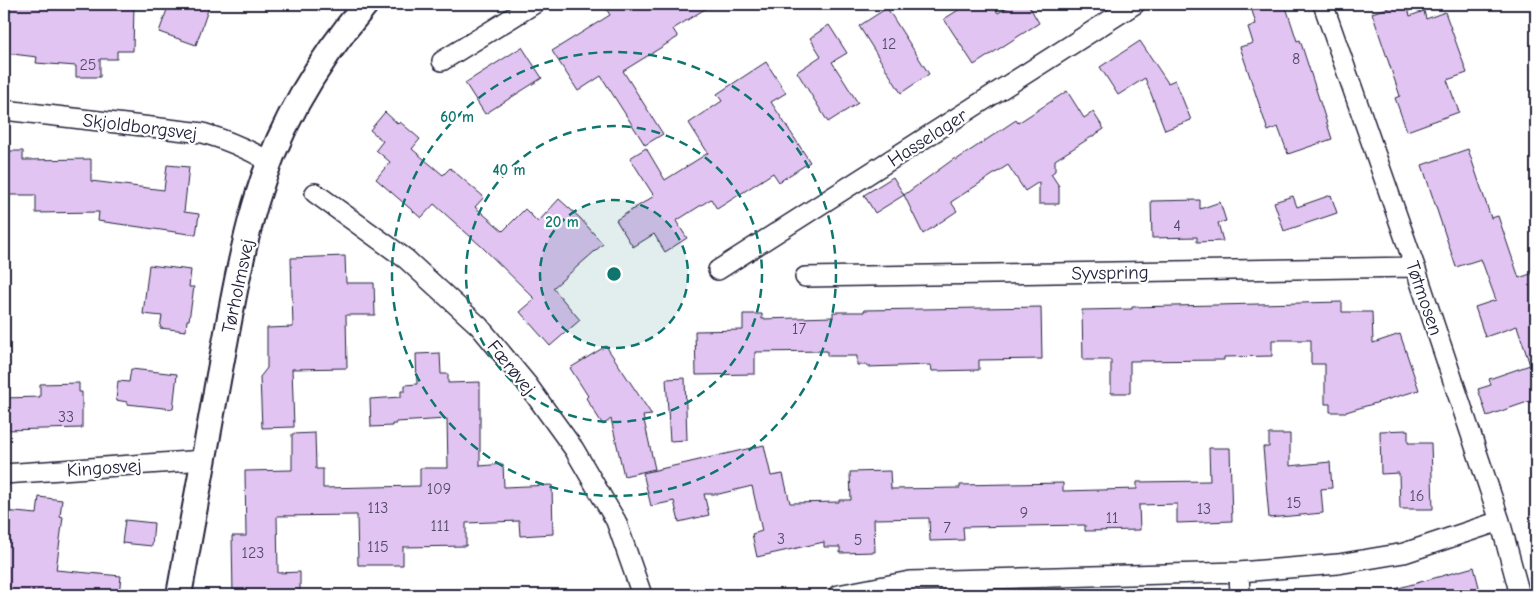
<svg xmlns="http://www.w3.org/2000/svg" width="1540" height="599" viewBox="0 0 1540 599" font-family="'Comic Neue',sans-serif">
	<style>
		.building { fill: #e1c4f2; stroke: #22223b }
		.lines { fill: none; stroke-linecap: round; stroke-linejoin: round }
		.minor-casing { stroke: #22223b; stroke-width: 22 }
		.tertiary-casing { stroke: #22223b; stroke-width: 28 }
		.minor { stroke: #fff; stroke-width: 19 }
		.tertiary { stroke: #fff; stroke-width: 24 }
		.ring { fill: none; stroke: #0f766e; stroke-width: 2.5; stroke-dasharray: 9 6 }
		.labels { text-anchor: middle; stroke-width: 4.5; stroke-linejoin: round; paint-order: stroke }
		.number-label { font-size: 16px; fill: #524a69 }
		.street-label { font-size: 19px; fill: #22223b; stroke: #fff }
		.centre { fill: #0f766e; stroke: #fff; stroke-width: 2.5 }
		.ring-label { font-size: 15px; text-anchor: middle; font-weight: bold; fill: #0f766e; stroke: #fff; stroke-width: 4.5; stroke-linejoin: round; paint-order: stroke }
	</style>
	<rect width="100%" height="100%" fill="#fff"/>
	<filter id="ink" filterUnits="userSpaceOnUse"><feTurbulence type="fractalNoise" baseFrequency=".02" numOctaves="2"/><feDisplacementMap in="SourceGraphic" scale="10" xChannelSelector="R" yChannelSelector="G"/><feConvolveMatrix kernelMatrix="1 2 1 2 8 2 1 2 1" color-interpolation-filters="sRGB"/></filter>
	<g filter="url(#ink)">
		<path class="building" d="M 4,4 L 134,4 L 133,51 L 117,51 L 117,59 L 100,59 L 100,77 L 76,77 L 76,66 L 36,63 L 37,57 L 4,53 Z
			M 169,4 L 210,4 L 196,45 L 159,32 Z
			M 617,4 L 713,4 L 673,29 L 678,37 L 623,71 L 663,134 L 645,145 L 601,76 L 578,91 L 552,51 L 610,15 L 607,10 Z
			M 968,4 L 992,4 L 998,13 L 1014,4 L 1028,4 L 1039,23 L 974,65 L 944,19 Z
			M 1250,4 L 1285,4 L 1297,41 L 1300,40 L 1332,139 L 1288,154 L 1278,127 L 1268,131 L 1240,47 L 1253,43 L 1248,27 L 1256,24 Z
			M 1401,4 L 1407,4 L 1410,16 L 1424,11 L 1426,19 L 1445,12 L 1467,73 L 1447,80 L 1459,112 L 1407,131 L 1395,98 L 1400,96 L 1372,13 Z
			M 887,8 L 929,74 L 901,93 L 859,26 Z
			M 829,25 L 847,53 L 832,62 L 858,103 L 828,122 L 797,72 L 821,56 L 810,38 Z
			M 1140,41 L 1168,83 L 1175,80 L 1191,120 L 1165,130 L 1145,78 L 1118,95 L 1100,67 Z
			M 522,47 L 542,78 L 485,114 L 465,83 Z
			M 766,62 L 786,93 L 771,102 L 810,162 L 779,182 L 773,173 L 717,209 L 711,199 L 676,221 L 687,238 L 665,252 L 654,234 L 633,247 L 616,220 L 654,196 L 630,158 L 646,148 L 665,180 L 708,153 L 689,123 L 722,101 L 717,94 Z
			M 1067,91 L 1084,118 L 1093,112 L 1104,129 L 1055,160 L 1055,171 L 1051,174 L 1059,186 L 1059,204 L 1039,204 L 1039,182 L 1025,191 L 1008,165 L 951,202 L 957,211 L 923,234 L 904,195 L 955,158 L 956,160 L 1016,120 L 1018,123 Z
			M 385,112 L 398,124 L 400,122 L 420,139 L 412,149 L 443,175 L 450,168 L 484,197 L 475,207 L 503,231 L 525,209 L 538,222 L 559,199 L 580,218 L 603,244 L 553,288 L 580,320 L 550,346 L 520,312 L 535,299 L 481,246 L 434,204 L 421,218 L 376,179 L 390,162 L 376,150 L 383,141 L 370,130 Z
			M 1468,149 L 1491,218 L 1498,216 L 1519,278 L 1536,272 L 1536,399 L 1487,416 L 1478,389 L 1491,385 L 1489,379 L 1530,365 L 1517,326 L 1485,337 L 1475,307 L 1496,300 L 1481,259 L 1456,267 L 1422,165 Z
			M 4,151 L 23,151 L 23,160 L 91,159 L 91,181 L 164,190 L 167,165 L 189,167 L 184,212 L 199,214 L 196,235 L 98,221 L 99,212 L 36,213 L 36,195 L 4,195 Z
			M 893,177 L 904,195 L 875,213 L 864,195 Z
			M 1331,195 L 1337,213 L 1284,231 L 1274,202 L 1293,196 L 1297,207 Z
			M 1200,200 L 1200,209 L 1220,202 L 1226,221 L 1218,223 L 1223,241 L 1197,242 L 1197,237 L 1152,238 L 1151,201 Z
			M 345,256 L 346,283 L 374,283 L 375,315 L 346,315 L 347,368 L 292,369 L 294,427 L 262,428 L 260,377 L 267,368 L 267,328 L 293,327 L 291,258 Z
			M 149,265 L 191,270 L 189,287 L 194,287 L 189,320 L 187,320 L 186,331 L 160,328 L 162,316 L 143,314 Z
			M 1342,302 L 1342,312 L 1372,312 L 1373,343 L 1400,334 L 1419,390 L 1346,412 L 1330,412 L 1330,404 L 1325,404 L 1325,364 L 1311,364 L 1311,340 L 1272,340 L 1272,356 L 1224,357 L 1224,360 L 1130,361 L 1130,393 L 1111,393 L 1111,360 L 1083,360 L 1082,310 L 1132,309 L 1132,307 Z
			M 1041,307 L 1042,359 L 979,360 L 979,370 L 932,371 L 931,365 L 867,367 L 867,365 L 857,365 L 857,356 L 827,356 L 827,351 L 755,352 L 755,374 L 696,375 L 695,331 L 743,330 L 743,314 L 762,314 L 762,319 L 833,317 L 833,312 L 864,312 L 864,310 Z
			M 606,346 L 652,415 L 643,416 L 655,469 L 624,476 L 611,419 L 603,425 L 586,398 L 588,396 L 570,368 Z
			M 440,353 L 441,374 L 448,374 L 448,383 L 480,382 L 480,466 L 503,464 L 504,487 L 552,485 L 553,534 L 520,536 L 519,521 L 466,523 L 466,546 L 403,547 L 403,565 L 358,565 L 357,515 L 277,516 L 278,573 L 300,572 L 300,595 L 233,595 L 232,536 L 246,536 L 245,471 L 292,470 L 292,434 L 315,433 L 316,469 L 323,469 L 323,488 L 420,486 L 420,468 L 448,468 L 447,419 L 396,422 L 396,424 L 392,424 L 392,426 L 371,427 L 370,399 L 401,397 L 401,391 L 405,391 L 405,385 L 417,384 L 416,354 Z
			M 131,369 L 177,374 L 173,409 L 127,404 L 127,402 L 116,400 L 118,381 L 129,382 Z
			M 685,378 L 687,440 L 670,441 L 666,379 Z
			M 79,383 L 79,392 L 82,392 L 82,428 L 4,430 L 4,398 L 40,397 L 40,384 Z
			M 1408,430 L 1408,443 L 1431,443 L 1433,509 L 1400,509 L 1399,473 L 1381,474 L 1380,431 Z
			M 1269,434 L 1290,434 L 1290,466 L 1330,462 L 1332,488 L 1321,489 L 1323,513 L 1269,518 L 1263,447 L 1269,447 Z
			M 764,445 L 771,476 L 783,474 L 790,503 L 839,502 L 839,500 L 851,500 L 850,472 L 890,471 L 891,489 L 960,488 L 960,485 L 1063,483 L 1063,491 L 1137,489 L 1137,482 L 1210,481 L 1209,448 L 1230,448 L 1232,521 L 1177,523 L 1177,504 L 1139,505 L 1140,530 L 1085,531 L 1085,525 L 963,527 L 964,540 L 930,541 L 929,518 L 874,519 L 875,552 L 840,553 L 840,547 L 824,547 L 824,542 L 757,557 L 752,534 L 762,531 L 752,486 L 719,494 L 704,494 L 709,515 L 679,522 L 674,501 L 651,506 L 643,473 Z
			M 39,497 L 62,500 L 60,516 L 63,517 L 56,570 L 121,576 L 119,595 L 60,595 L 32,592 L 31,595 L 4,595 L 4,511 L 37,514 Z
			M 125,520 L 154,523 L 152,546 L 122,543 Z
			M 1474,567 L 1481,595 L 1396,595 L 1395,589 Z"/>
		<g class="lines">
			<defs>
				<path id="minor" d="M 1323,4 L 1415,267 L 1500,521 L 1520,595
					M 442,61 L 534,4
					M 4,110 L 203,133 C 227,140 248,149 270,162
					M 315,193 L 406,259 L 479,326 L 527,384 L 574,449 L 616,521 L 642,595
					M 718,270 L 1135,4
					M 805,277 L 1415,267
					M 4,474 L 204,460
					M 1239,572 L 1240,595
					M 838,595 L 910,581 L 1239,572 L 1338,564 L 1404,553 L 1500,521"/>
				<path id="tertiary" d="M 179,595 C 192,522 206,449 219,375 C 230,318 239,261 255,205 C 276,131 317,62 366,4"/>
			</defs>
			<use href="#minor" class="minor-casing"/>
			<use href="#tertiary" class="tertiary-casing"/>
			<use href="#minor" class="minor"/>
			<use href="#tertiary" class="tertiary"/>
		</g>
	</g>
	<circle cx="614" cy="274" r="74" fill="#0f766e" fill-opacity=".12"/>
	<g class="ring">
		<circle cx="614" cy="274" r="74"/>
		<circle cx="614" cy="274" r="148"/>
		<circle cx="614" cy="274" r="222"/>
	</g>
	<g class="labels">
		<g class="number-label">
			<text x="889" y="49">12</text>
			<text x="1296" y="64">8</text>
			<text x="88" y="70">25</text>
			<text x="1177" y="231">4</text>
			<text x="799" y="334">17</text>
			<text x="66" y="422">33</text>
			<text x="439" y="494">109</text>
			<text x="1417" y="501">16</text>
			<text x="1294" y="508">15</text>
			<text x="378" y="513">113</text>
			<text x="1204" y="514">13</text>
			<text x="1024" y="518">9</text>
			<text x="1112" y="523">11</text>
			<text x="440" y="531">111</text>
			<text x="947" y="533">7</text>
			<text x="781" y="544">3</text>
			<text x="858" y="545">5</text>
			<text x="378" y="552">115</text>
			<text x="253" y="558">123</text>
		</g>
		<g class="street-label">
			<text transform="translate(140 126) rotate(7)" y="7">Skjoldborgsvej</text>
			<text transform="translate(927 137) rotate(-33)" y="7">Hasselager</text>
			<text transform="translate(1110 272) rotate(-1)" y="7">Syvspring</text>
			<text transform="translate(237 286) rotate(-78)" y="7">Tørholmsvej</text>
			<text transform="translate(1425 298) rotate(71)" y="7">Tøtmosen</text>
			<text transform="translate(512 367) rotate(51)" y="7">Færøvej</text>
			<text transform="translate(104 467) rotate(-4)" y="7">Kingosvej</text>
		</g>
	</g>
	<circle cx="614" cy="274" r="8" class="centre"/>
	<g class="ring-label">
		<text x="457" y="122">60 m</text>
		<text x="509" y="175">40 m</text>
		<text x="562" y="227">20 m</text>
	</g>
	<rect width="1540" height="599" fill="none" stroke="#fff" stroke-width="20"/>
	<rect x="10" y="10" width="1520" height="579" fill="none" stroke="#22223b" stroke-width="2" filter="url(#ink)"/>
</svg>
